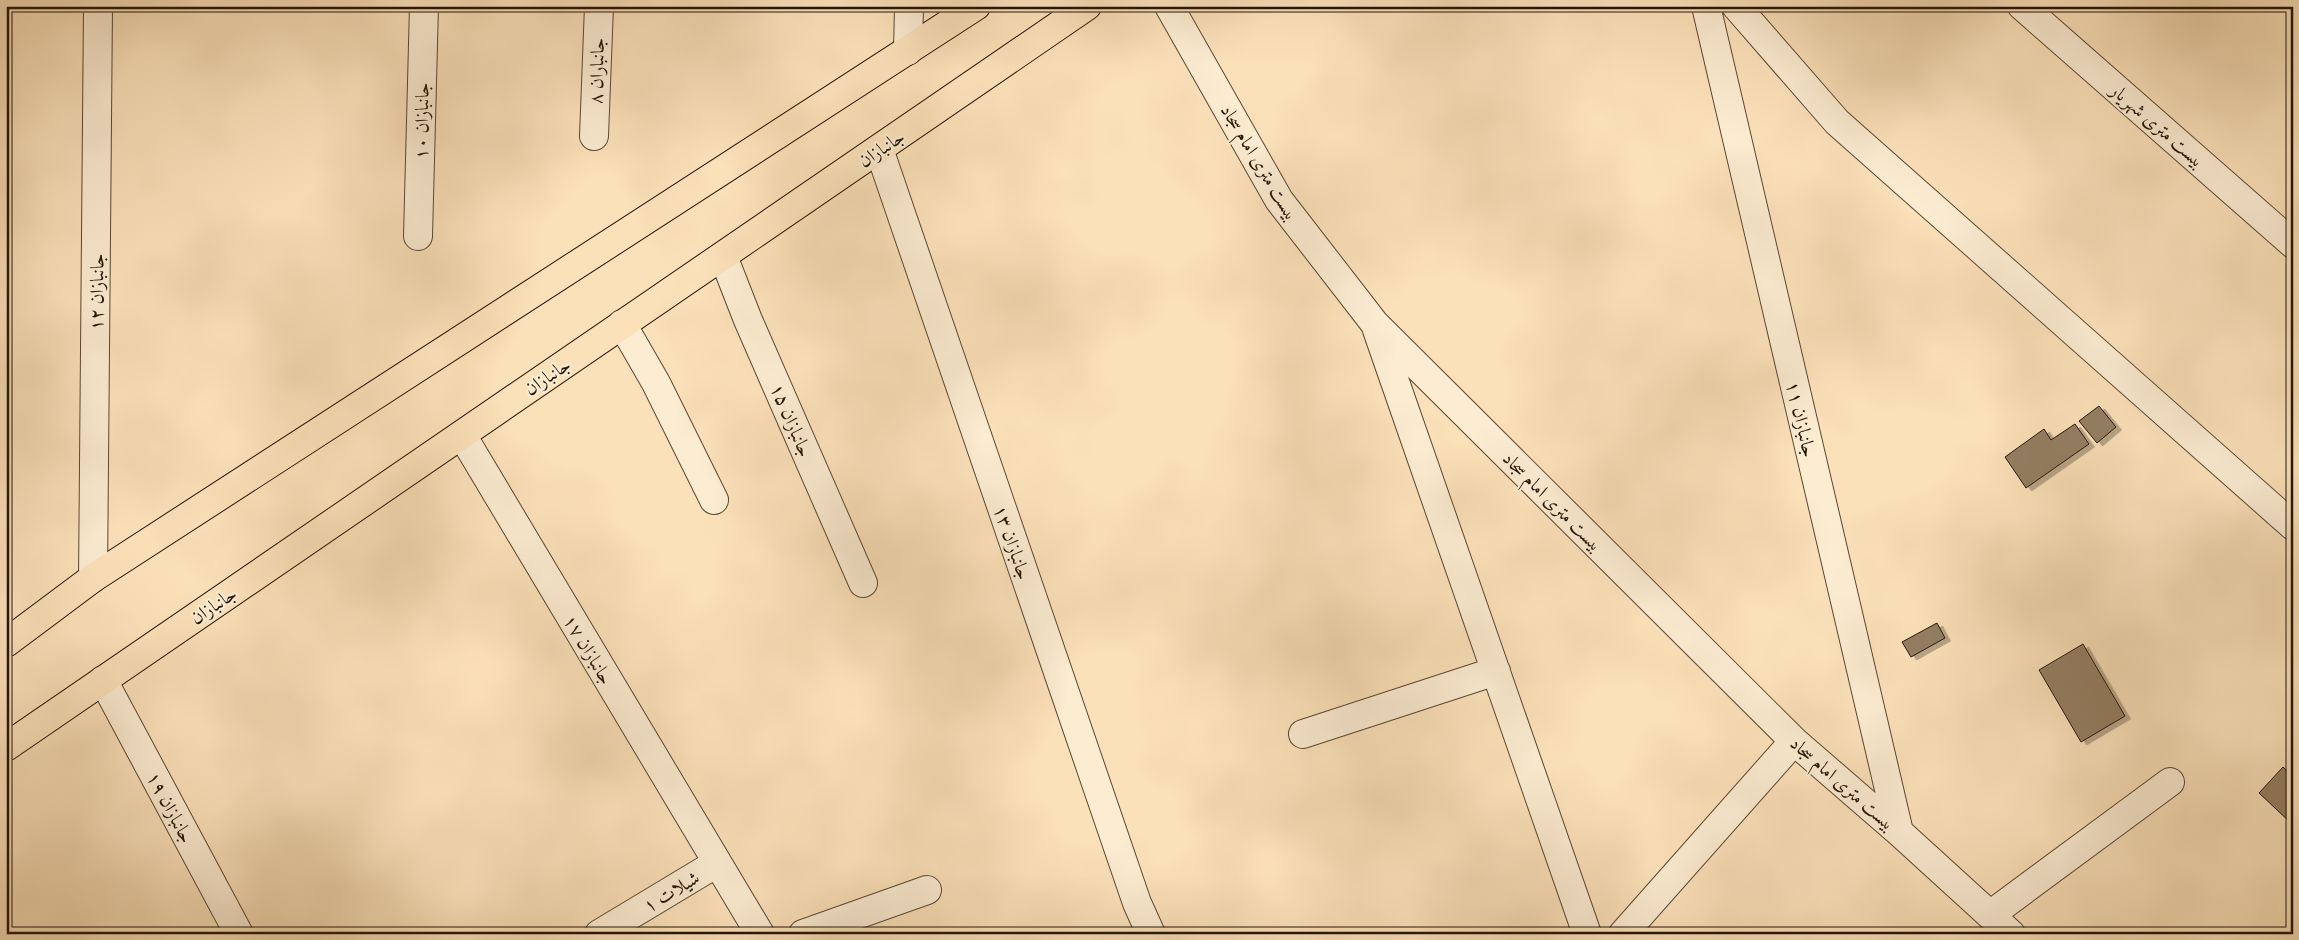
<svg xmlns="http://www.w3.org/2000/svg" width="2299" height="940" viewBox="0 0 2299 940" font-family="'Sorts Mill Goudy',Amiri,serif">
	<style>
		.building { fill: #947f63; stroke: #251504; filter: url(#shadow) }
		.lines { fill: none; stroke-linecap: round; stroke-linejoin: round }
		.minor-casing { stroke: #5a4832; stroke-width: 30 }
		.major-casing { stroke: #251504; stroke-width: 30 }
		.minor { stroke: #fcecd2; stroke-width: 28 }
		.major { stroke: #fbe1ba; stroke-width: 28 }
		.labels { text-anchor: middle; stroke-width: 4; stroke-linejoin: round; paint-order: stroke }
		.street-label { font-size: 19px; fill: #251504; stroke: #fcecd2 }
	</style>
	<defs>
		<filter id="shadow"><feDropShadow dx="5.5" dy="3" stdDeviation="0" flood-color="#0004"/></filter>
	</defs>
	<rect width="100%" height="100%" fill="#fbe1ba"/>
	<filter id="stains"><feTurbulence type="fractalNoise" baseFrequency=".004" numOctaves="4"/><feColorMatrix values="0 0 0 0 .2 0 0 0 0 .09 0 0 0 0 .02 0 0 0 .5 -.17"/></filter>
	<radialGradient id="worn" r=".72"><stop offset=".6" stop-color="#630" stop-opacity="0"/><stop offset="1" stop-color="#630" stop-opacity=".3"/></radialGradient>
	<path class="building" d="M 2099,406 L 2116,427 L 2097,443 L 2079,421 Z
		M 2075,424 L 2089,444 L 2026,488 L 2005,457 L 2044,429 L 2051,440 Z
		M 1937,623 L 1945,638 L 1911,657 L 1902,642 Z
		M 2083,644 L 2125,716 L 2081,742 L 2039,670 Z
		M 2283,767 L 2293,776 L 2293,825 L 2259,793 Z"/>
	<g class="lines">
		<defs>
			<path id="minor" d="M 1169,6 L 1279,200 L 1375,324 L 1794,741 L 1899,832 L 2011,934
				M 1706,6 L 1899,832
				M 1736,6 L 1837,122 L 2293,526
				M 2022,6 L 2293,244
				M 908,51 L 909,6
				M 594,136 L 599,6
				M 879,149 L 1137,903 L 1151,934
				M 418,236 L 424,6
				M 723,256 L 748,320 L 863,583
				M 622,324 L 656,383 L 714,500
				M 1377,330 L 1587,934
				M 462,435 L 760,934
				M 93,578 L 98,6
				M 103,680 L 239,934
				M 1303,734 L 1496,671
				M 1990,915 L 2170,782
				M 599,934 L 717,863
				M 803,934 L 927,890
				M 1623,934 L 1794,741"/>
			<path id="major" d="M 6,643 L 93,578 L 976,6
				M 6,747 L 1087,6"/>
		</defs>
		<use href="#minor" class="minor-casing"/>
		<use href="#major" class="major-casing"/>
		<use href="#minor" class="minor"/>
		<use href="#major" class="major"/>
	</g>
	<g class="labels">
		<g class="street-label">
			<text transform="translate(596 71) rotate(-88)" y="7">جانباران ۸</text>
			<text transform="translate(421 121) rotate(-89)" y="7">جانبازان ۱۰</text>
			<text transform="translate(2158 125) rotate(41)" y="7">بیست متری شهریار</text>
			<text transform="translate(881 148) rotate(-34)" y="7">جانبازان</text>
			<text transform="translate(1260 162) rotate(59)" y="7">بیست متری امام سجاد</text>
			<text transform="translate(96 292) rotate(-89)" y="7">جانبازان ۱۲</text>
			<text transform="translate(547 376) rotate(-34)" y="7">جانبازان</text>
			<text transform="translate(1802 419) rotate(77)" y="7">جانبازان ۱۱</text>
			<text transform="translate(792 420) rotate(67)" y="7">جانبازان ۱۵</text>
			<text transform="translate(1553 501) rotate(45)" y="7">بیست متری امام سجاد</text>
			<text transform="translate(1013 542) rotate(71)" y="7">جانبازان ۱۳</text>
			<text transform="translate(213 605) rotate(-34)" y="7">جانبازان</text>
			<text transform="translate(589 649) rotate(59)" y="7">جانبازان ۱۷</text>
			<text transform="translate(1843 783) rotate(41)" y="7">بیست متری امام سجاد</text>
			<text transform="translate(171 807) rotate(62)" y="7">جانبازان ۱۹</text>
			<text transform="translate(671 891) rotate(-31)" y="7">شیلات ۱</text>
		</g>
	</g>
	<rect width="2299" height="940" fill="none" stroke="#fbe1ba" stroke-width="25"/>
	<rect x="8" y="8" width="2284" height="925" fill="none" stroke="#251504" stroke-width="2.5"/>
	<rect x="12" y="12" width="2274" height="915" fill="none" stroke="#251504"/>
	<rect width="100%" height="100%" filter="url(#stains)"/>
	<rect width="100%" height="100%" fill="url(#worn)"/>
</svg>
